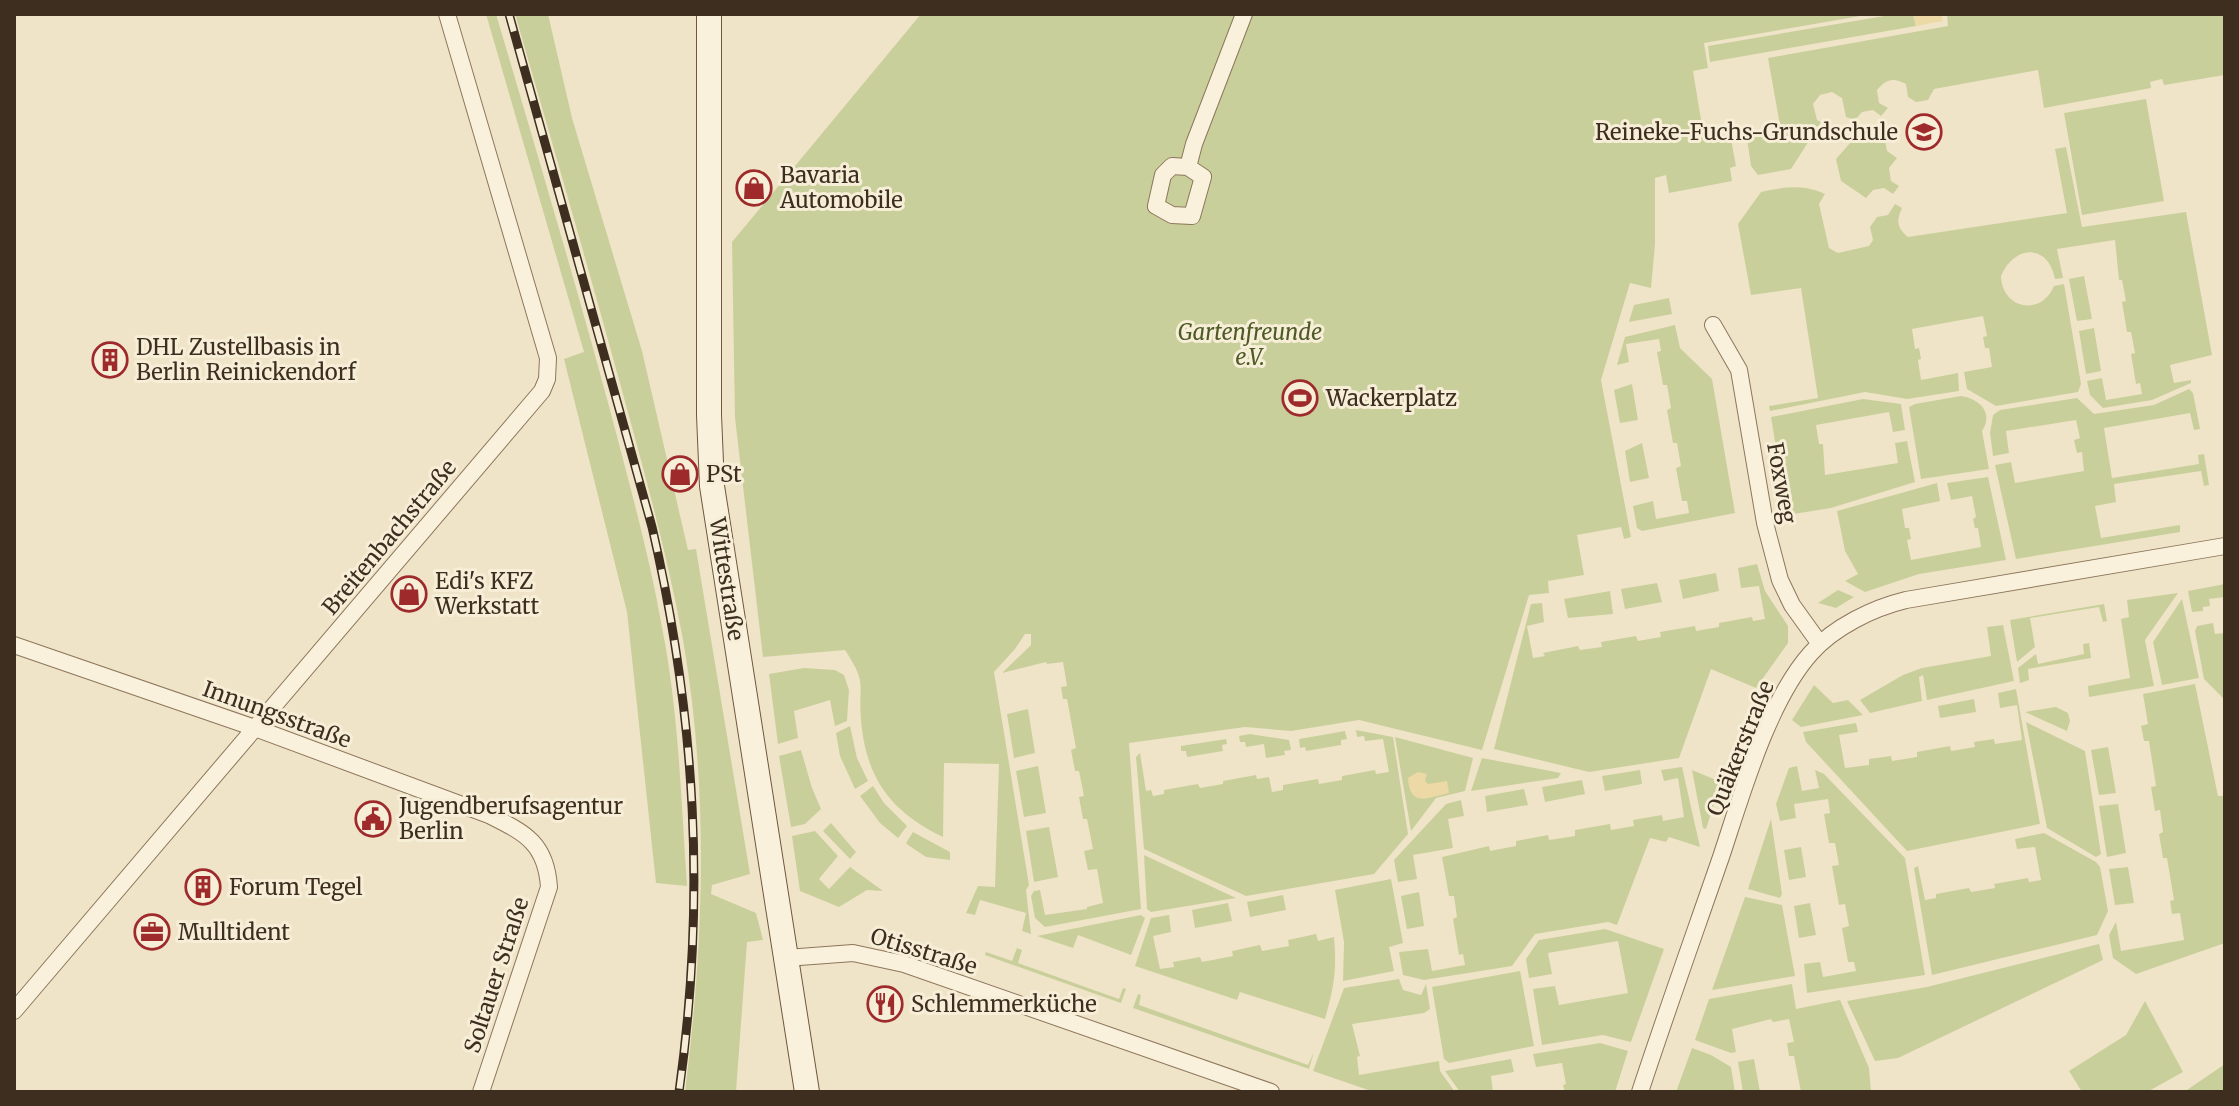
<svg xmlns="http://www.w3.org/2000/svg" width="2239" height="1106" viewBox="0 0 2239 1106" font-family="Merriweather,serif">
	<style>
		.green { fill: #c9cf9b }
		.sand { fill: #ecd9a5 }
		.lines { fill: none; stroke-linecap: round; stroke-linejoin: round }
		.minor-casing { stroke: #8d765c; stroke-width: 18 }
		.secondary-casing { stroke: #6f573f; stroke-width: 26 }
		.minor { stroke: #faf1dc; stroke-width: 16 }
		.secondary { stroke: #faf1dc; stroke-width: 24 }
		.rail-casing { stroke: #3d2e20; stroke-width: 9 }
		.rail { stroke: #f7eed8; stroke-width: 6; stroke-dasharray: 18; stroke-linecap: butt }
		.labels { text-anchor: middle; stroke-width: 6; stroke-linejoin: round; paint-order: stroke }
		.poi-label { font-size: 22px; fill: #3d2e20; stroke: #f7eed8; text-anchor: start }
		.park-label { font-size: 22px; font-style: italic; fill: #4d5a26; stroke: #f7eed8 }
		.street-label { font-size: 22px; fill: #3d2e20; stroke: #f7eed8 }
	</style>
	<rect width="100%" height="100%" fill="#f0e4c8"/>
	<path class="green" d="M 486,14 L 496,14 C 535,146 574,277 610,410 C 629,482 649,554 662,627 C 679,713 681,800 687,886 L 656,883 L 627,612 L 564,359 L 584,352 Z
		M 515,14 L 548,14 L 572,118 L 642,351 L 688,550 L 696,549 L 750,874 L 712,885 L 711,894 L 756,913 L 763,940 L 747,942 L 736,1092 L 685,1092 C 704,943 709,789 683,640 C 668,558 646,478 624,398 C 589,270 552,142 515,14 Z
		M 921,14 L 1872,14 L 1704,43 L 1708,68 L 1693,71 L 1704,138 L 1730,134 L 1736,166 L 1730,168 L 1732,181 L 1669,193 L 1666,175 L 1655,178 L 1655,244 L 1651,288 L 1630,283 L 1601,380 L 1631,537 L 1624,539 L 1621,527 L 1577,535 L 1584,575 L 1548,581 L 1549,593 L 1529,595 L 1482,750 L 1359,720 L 1291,731 L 1245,727 L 1129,743 L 1141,909 L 1045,927 L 1035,918 L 1031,896 L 1034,891 L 1040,890 L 1045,915 L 1087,909 L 1087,907 L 1103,903 L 1097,869 L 1088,870 L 1084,851 L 1093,849 L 1087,819 L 1083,819 L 1079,797 L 1084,796 L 1079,771 L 1075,771 L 1071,750 L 1076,748 L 1067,699 L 1063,699 L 1061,687 L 1067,686 L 1063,662 L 1047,664 L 1046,662 L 1002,673 L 1031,645 L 1031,634 L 1025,634 L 1015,649 L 994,672 L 1029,885 L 1026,890 L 1031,934 L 1022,931 L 1026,913 L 980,900 L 975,915 L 966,913 L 978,886 L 995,887 L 999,764 L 944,763 L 943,837 C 891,812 866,779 861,720 C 858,683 868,685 845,650 L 763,657 L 735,418 L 732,242 Z
		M 1896,14 L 1913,14 L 1916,26 L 1710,62 L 1708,46 Z
		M 1947,14 L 2225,14 L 2225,75 L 2164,85 L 2162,79 L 2150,82 L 2151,88 L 2044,108 L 2038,70 L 1934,89 L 1928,100 L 1916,102 L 1908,97 L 1906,84 C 1893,77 1886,79 1877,90 L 1879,103 L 1888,108 L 1881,116 L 1873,110 L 1862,112 L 1855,120 L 1846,117 L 1842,98 L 1832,92 L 1820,95 L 1813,104 L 1817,120 L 1821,122 L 1791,169 L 1758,175 L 1751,166 L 1747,138 L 1781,131 L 1768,58 L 1948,26 Z
		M 2146,99 L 2164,201 L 2082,215 L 2064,113 Z
		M 1883,126 L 1891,130 L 1885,141 L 1887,151 L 1897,158 L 1889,168 L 1891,181 L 1899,186 L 1893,194 L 1884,188 L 1873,190 L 1866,198 L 1841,181 L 1836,159 L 1858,134 L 1866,139 L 1877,137 Z
		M 2066,147 L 2082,227 L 2186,212 L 2212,355 L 2170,365 L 2174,383 L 2191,380 L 2191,383 L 2152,400 L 2103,408 L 2090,395 L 2087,381 L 2102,378 L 2106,400 L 2142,394 L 2140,383 L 2136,384 L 2131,354 L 2135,353 L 2131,332 L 2127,332 L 2122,302 L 2126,301 L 2122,280 L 2119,280 L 2115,240 L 2057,249 L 2063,278 L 2055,279 C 2048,243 2014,245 2001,276 C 2002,309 2041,317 2054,286 L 2064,284 L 2081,384 L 2078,392 L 1996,406 L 1967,389 L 1964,372 L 1992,367 L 1989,348 L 1985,348 L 1983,337 L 1987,336 L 1983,316 L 1912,329 L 1915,349 L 1919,348 L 1921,359 L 1918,360 L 1921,380 L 1958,373 L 1959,391 L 1907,399 L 1865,392 L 1770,411 L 1769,406 L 1818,398 L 1801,288 L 1751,295 L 1738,224 L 1761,192 C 1783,187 1803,184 1825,194 L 1819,204 L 1829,248 L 1838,253 L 1869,246 L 1873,240 L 1870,227 L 1877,217 L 1888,215 L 1895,204 L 1902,208 C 1896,221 1897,228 1908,237 L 2067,213 L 2055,149 Z
		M 2084,276 L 2092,319 L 2077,321 L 2069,279 Z
		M 1669,298 L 1672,314 L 1629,322 L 1634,305 Z
		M 1675,325 L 1680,348 L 1712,379 L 1735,513 L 1642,531 L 1637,528 L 1633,506 L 1653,501 L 1656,519 L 1689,513 L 1687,501 L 1682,501 L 1676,468 L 1681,466 L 1677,443 L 1673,443 L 1667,410 L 1671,408 L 1667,385 L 1663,385 L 1657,352 L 1661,351 L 1659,339 L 1626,344 L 1629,362 L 1617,365 L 1625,337 Z
		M 2094,328 L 2101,371 L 2086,374 L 2079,331 Z
		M 1632,384 L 1638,420 L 1620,423 L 1614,390 Z
		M 2189,389 L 2193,393 L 2200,429 L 2194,430 L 2190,413 L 2104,428 L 2112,478 L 2199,464 L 2198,455 L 2204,454 L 2209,485 L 2204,486 L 2201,471 L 2114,484 L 2116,502 L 2095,506 L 2101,538 L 2180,525 L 2180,532 L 2016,559 L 1995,465 L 2011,462 L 2015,483 L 2084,471 L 2082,452 L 2077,453 L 2074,440 L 2080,438 L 2076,420 L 2006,431 L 2009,453 L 1993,456 L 1990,433 L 1993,415 L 2000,410 L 2077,398 L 2094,414 L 2154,405 Z
		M 1961,396 C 1980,399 1994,413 1982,431 L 1989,469 L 1921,479 L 1909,407 L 1915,404 Z
		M 1863,399 L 1901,404 L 1905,430 L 1893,432 L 1889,412 L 1816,425 L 1819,444 L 1823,444 L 1825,475 L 1898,463 L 1895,443 L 1907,441 L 1915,482 L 1831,508 L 1787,515 L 1771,417 Z
		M 1642,443 L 1649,478 L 1630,482 L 1625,451 Z
		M 1988,477 L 2006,560 L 1919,574 L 1865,592 L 1845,581 L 1858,574 L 1845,551 L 1837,511 L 1937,483 L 1940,501 L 1902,509 L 1905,528 L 1909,528 L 1911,539 L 1907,540 L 1911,560 L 1981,547 L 1978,528 L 1975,528 L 1973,519 L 1976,517 L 1972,496 L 1951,500 L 1947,483 Z
		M 1757,564 L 1765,591 L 1788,626 L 1788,643 L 1756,688 L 1711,669 L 1679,758 L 1589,772 L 1494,749 L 1531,604 L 1542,603 L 1544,622 L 1527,626 L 1533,658 L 1545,656 L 1543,653 L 1578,646 L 1580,650 L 1602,647 L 1601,642 L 1636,636 L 1638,641 L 1661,637 L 1660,632 L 1695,626 L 1696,631 L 1719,627 L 1719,623 L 1752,617 L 1753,621 L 1765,619 L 1759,586 L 1741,588 L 1738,568 Z
		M 1716,573 L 1719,591 L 1683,599 L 1679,580 Z
		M 1657,583 L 1662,602 L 1625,609 L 1621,589 Z
		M 2225,584 L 2225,597 L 2209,599 L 2210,606 L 2203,607 L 2203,611 L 2192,612 L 2188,591 Z
		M 1838,590 L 1854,597 L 1836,608 L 1818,603 Z
		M 1610,591 L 1613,614 L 1568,618 L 1564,599 Z
		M 2178,593 L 2145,640 L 2154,686 L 2089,697 L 2088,686 L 2130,678 L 2121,619 L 2129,617 L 2127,600 Z
		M 2182,599 L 2199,678 L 2162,685 L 2153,642 Z
		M 2104,604 L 2107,621 L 2103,622 L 2099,607 L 2030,618 L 2035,647 L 2017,662 L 2010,620 Z
		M 2213,623 L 2215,634 L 2225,633 L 2225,700 L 2204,679 L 2195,631 L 2197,626 Z
		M 2003,625 L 2014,681 L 1927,700 L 1923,675 L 1919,677 L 1922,701 L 1870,713 L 1860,700 L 1903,675 L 1922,668 L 1991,656 L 1987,627 Z
		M 2089,643 L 2091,658 L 2028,669 L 2029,680 L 2020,683 L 2018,668 L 2036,654 L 2038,664 L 2084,654 L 2083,644 Z
		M 804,668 L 835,670 L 844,675 L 849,690 L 847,721 L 835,726 L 830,700 L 794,711 L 798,738 L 778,744 L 769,674 Z
		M 2195,684 L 2218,796 L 2225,796 L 2225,943 L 2136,974 L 2113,958 L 2109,935 L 2116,922 L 2121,951 L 2184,940 L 2180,913 L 2172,914 L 2170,901 L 2174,900 L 2167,858 L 2163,858 L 2159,834 L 2163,832 L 2160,810 L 2155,811 L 2151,787 L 2156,786 L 2149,741 L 2144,741 L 2141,726 L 2148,724 L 2143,694 Z
		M 1814,685 L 1833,703 L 1848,700 L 1863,715 L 1801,727 L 1792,720 Z
		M 2016,689 L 2040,824 L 1907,851 L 1806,742 L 1803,732 L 1856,723 L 1858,732 L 1839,735 L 1845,768 L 1869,765 L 1869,759 L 1891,756 L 1892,761 L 1917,757 L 1917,752 L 1950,746 L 1951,751 L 1975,747 L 1974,742 L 1994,739 L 1995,744 L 2022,740 L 2017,705 L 2000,708 L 1998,693 Z
		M 1974,699 L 1976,712 L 1940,718 L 1938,706 Z
		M 2056,707 L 2068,713 L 2070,721 L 2067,731 L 2025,712 Z
		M 1028,709 L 1035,753 L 1014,758 L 1007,714 Z
		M 2026,722 L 2085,751 L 2101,854 L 2096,857 L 2047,828 Z
		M 850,726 L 857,758 L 868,781 L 855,789 L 840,756 L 836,733 Z
		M 1356,730 L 1393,737 L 1408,834 L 1374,874 L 1246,896 L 1144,849 L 1136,757 L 1140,753 L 1146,791 L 1151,790 L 1153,796 L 1164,794 L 1164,790 L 1198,784 L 1200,788 L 1223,784 L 1223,781 L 1256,775 L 1257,779 L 1269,777 L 1272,792 L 1283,790 L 1283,785 L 1318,779 L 1319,784 L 1342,780 L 1342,776 L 1375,770 L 1376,774 L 1389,772 L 1383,739 L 1365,741 L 1364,736 L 1357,737 Z
		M 1345,731 L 1347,739 L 1341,740 L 1341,745 L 1306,751 L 1305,747 L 1300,748 L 1299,739 Z
		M 1250,734 L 1289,740 L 1291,750 L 1284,751 L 1285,755 L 1266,758 L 1264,744 L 1246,747 L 1245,742 L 1240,742 L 1239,736 Z
		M 1395,737 L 1473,758 L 1465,791 L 1436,798 L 1411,831 Z
		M 1226,739 L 1227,744 L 1222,745 L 1223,751 L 1187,757 L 1186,751 L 1181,751 L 1181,746 Z
		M 2108,747 L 2116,793 L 2099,795 L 2091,750 Z
		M 801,750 L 812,788 L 821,809 L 805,824 L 791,827 L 779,756 Z
		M 1482,758 L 1561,773 L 1558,778 L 1471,791 Z
		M 1038,766 L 1046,813 L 1024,817 L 1016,771 Z
		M 1797,766 L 1802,791 L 1819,788 L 1815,770 L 1824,774 L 1905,858 L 1925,975 L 1807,993 L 1804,964 L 1820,962 L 1823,977 L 1856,971 L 1854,962 L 1848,962 L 1842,928 L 1849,926 L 1845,904 L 1839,905 L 1832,866 L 1839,865 L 1835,843 L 1829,843 L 1824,814 L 1830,813 L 1828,799 L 1794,804 L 1796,818 L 1780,821 L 1776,804 L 1789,768 Z
		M 1682,767 L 1700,847 L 1669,837 L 1666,842 L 1650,838 L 1617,925 L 1608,922 L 1535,934 L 1512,966 L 1424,980 L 1403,975 L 1399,952 L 1428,949 L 1432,971 L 1465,965 L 1463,954 L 1459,955 L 1453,919 L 1457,917 L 1454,896 L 1449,896 L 1442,857 L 1489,846 L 1490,851 L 1516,846 L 1516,841 L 1548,835 L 1549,840 L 1575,836 L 1575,830 L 1610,824 L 1611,830 L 1634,826 L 1633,820 L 1662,815 L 1663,821 L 1684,817 L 1678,778 L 1664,781 L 1661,770 Z
		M 1640,770 L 1642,784 L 1605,791 L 1602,776 Z
		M 1692,770 L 1721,782 L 1706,829 L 1703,828 Z
		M 1582,780 L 1585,794 L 1545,802 L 1542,787 Z
		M 873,786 L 884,803 L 907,826 L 898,838 L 880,823 L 860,796 Z
		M 1524,789 L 1528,805 L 1487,812 L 1485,796 Z
		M 1461,800 L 1464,816 L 1448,819 L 1453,848 L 1413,855 L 1417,879 L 1398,882 L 1394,860 L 1446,804 Z
		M 2118,804 L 2126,853 L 2107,857 L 2099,806 Z
		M 1771,819 L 1782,894 L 1780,898 L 1748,889 Z
		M 831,823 L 856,852 L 850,859 L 823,831 Z
		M 1049,827 L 1058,877 L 1034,882 L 1026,831 Z
		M 815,831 L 838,856 L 819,879 L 829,889 L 850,867 L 883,891 L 867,890 L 839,907 L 800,891 L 792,836 Z
		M 913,832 L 950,852 L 950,860 L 926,857 L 908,845 L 906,843 Z
		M 2044,833 L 2096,862 L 2100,867 L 2108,911 L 2097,935 L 1932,975 L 1914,868 L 1918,866 L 1925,900 L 1936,898 L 1936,894 L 1969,888 L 1971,892 L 1995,888 L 1994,884 L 2028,878 L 2029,882 L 2041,880 L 2035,847 L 2017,849 L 2015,839 Z
		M 1801,847 L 1806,877 L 1789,880 L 1784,850 Z
		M 1144,855 L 1236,898 L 1151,912 L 1147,909 Z
		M 2128,867 L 2134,903 L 2115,905 L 2109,869 Z
		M 1391,879 L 1403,943 L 1389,947 L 1394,971 L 1343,981 L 1344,942 L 1335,890 Z
		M 1419,892 L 1424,926 L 1407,929 L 1401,896 Z
		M 1283,895 L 1286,910 L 1250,917 L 1247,902 Z
		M 1745,897 L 1782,905 L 1795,976 L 1712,990 Z
		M 1228,903 L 1232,921 L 1195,928 L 1192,910 Z
		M 1810,903 L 1816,935 L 1799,938 L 1794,906 Z
		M 1141,915 L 1145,918 L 1131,955 L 1078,935 L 1073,948 L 1037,936 Z
		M 1169,915 L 1171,932 L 1153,936 L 1160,969 L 1174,967 L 1173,962 L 1200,957 L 1202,962 L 1233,956 L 1232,951 L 1260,945 L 1262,951 L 1289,946 L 1288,940 L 1316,934 L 1318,941 L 1334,937 C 1337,970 1334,987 1325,1019 L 1240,992 L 1237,1000 L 1135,966 L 1151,918 Z
		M 1605,929 L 1664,949 L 1631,1042 L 1603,1035 L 1542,1045 L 1533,989 L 1555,986 L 1559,1005 L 1628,993 L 1618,941 L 1548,953 L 1552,974 L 1529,978 L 1526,959 L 1539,940 Z
		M 2099,944 L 2103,960 L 1898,1058 L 1875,1061 L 1847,1001 L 1927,987 Z
		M 1017,948 L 1022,950 L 1018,963 L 1119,999 L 1123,988 L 1126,989 L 1121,1003 L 985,955 L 986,952 L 1012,961 Z
		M 1520,971 L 1534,1046 L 1449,1063 L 1444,1059 L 1432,987 Z
		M 1399,979 L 1403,990 L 1421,995 L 1426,984 L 1430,1009 L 1424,1013 L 1352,1024 L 1360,1056 L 1357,1057 L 1359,1075 L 1439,1061 L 1440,1071 L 1455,1092 L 1374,1092 L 1313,1071 L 1344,988 Z
		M 1792,984 L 1796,1009 L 1840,1000 L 1869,1068 L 1871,1092 L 1801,1092 L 1794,1056 L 1789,1056 L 1787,1043 L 1794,1042 L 1789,1019 L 1773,1022 L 1771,1019 L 1732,1029 L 1736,1052 L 1731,1053 L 1695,1040 L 1709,999 Z
		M 1138,994 L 1141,995 L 1139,1005 L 1308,1065 L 1314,1052 L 1309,1069 L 1133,1008 Z
		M 2145,1001 L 2183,1072 L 2147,1092 L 2082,1092 L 2069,1071 L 2126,1035 Z
		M 1600,1043 L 1628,1051 L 1615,1092 L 1565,1092 L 1563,1085 L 1566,1084 L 1562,1063 L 1536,1067 L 1533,1054 Z
		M 1692,1048 L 1711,1055 L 1731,1067 L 1735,1092 L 1676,1092 Z
		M 1511,1059 L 1514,1072 L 1491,1076 L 1493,1092 L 1460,1092 L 1445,1071 Z
		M 1754,1059 L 1760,1092 L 1743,1092 L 1738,1062 Z
		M 2225,1064 L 2225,1092 L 2184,1092 Z"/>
	<path class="sand" d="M 1913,14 L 1941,14 L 1943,21 L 1916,26 Z
		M 1418,772 L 1427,774 L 1425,781 L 1428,784 L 1447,781 L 1449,793 C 1429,797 1410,809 1408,778 Z"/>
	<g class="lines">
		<defs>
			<path id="minor" d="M 1172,166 L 1188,167 L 1203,177 L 1192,216 L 1172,215 L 1156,206 L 1163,175 Z
				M 1188,167 L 1194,144 L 1244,14
				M 1713,325 L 1739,370 L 1765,523 L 1780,580 L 1792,605 L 1820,644
				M 14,645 L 255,728 L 489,815 C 525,833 546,843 549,887 L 481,1092
				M 786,958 L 853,953 L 904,964 L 1271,1092
				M 14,1011 L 542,391 L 547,379 L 548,358 L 447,14
				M 1640,1092 C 1666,1013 1694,935 1721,857 C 1742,794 1768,701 1811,653 C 1834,627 1873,608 1906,600 L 2225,546"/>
			<path id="secondary" d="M 709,14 L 709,415 L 712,486 L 807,1092"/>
		</defs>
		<use href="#minor" class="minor-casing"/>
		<use href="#secondary" class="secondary-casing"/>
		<use href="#minor" class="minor"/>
		<use href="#secondary" class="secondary"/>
		<defs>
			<path id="rail" d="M 509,14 L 652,527 C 696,717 706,899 679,1092"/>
		</defs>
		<use href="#rail" class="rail-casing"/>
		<use href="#rail" class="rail"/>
	</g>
	<defs>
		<symbol id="school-ring" viewBox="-11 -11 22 22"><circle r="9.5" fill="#f7eed8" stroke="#9e2a2b" stroke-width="1.5"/><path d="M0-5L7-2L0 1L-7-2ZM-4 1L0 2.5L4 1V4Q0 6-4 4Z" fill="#9e2a2b"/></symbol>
		<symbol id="shop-ring" viewBox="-11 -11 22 22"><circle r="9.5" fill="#f7eed8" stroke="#9e2a2b" stroke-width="1.5"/><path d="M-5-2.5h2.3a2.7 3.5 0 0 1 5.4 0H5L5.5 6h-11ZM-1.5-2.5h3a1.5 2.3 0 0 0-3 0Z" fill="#9e2a2b"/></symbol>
		<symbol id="building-ring" viewBox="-11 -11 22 22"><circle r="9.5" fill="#f7eed8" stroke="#9e2a2b" stroke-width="1.5"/><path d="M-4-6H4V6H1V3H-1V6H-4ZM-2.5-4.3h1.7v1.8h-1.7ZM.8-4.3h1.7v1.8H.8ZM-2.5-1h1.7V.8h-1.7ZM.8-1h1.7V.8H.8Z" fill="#9e2a2b"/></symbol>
		<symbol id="stadium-ring" viewBox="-11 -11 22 22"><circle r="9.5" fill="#f7eed8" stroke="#9e2a2b" stroke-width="1.5"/><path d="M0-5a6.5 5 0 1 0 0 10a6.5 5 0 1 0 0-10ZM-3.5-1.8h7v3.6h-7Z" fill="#9e2a2b"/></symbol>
		<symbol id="civic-ring" viewBox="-11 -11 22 22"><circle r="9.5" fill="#f7eed8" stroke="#9e2a2b" stroke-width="1.5"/><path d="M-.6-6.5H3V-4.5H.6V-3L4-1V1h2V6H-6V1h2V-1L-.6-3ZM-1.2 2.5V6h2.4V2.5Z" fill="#9e2a2b"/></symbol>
		<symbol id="office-ring" viewBox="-11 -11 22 22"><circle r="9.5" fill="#f7eed8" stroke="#9e2a2b" stroke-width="1.5"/><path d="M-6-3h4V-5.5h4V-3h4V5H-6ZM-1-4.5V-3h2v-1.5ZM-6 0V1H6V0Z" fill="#9e2a2b"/></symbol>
		<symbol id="restaurant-ring" viewBox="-11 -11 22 22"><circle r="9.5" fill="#f7eed8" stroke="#9e2a2b" stroke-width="1.5"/><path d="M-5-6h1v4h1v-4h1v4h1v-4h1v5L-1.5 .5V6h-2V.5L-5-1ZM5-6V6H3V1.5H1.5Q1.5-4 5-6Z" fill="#9e2a2b"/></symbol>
	</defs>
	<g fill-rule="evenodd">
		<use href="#school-ring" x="1904" y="112" width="40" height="40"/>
		<use href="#shop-ring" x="734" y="168" width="40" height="40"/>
		<use href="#building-ring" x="90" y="340" width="40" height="40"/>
		<use href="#stadium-ring" x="1280" y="378" width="40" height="40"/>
		<use href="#shop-ring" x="660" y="454" width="40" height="40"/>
		<use href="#shop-ring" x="389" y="574" width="40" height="40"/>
		<use href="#civic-ring" x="353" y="799" width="40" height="40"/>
		<use href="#building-ring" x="183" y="867" width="40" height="40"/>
		<use href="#office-ring" x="132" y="912" width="40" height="40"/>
		<use href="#restaurant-ring" x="865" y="984" width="40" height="40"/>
	</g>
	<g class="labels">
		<g class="poi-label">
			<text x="1898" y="140" text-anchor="end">Reineke-Fuchs-Grundschule</text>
			<text x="780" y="183">Bavaria<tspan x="780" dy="25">Automobile</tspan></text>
			<text x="136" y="355">DHL Zustellbasis in<tspan x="136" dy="25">Berlin Reinickendorf</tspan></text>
			<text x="1326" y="406">Wackerplatz</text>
			<text x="706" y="482">PSt</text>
			<text x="435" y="589">Edi's KFZ<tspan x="435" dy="25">Werkstatt</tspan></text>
			<text x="399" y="814">Jugendberufsagentur<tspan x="399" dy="25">Berlin</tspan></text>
			<text x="229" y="895">Forum Tegel</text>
			<text x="178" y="940">Mulltident</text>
			<text x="911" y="1012">Schlemmerküche</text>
		</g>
		<g class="park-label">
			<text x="1250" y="340">Gartenfreunde<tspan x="1250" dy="25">e.V.</tspan></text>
		</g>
		<g class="street-label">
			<text transform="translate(1782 483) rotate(80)" y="8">Foxweg</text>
			<text transform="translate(389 537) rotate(-50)" y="8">Breitenbachstraße</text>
			<text transform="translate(727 579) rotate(81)" y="8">Wittestraße</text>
			<text transform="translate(277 714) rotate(20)" y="8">Innungsstraße</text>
			<text transform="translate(1740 748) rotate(-68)" y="8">Quäkerstraße</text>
			<text transform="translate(924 951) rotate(17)" y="8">Otisstraße</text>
			<text transform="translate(496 975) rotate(-72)" y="8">Soltauer Straße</text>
		</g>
	</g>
	<rect width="2239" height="1106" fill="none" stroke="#3d2e20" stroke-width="32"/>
</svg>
